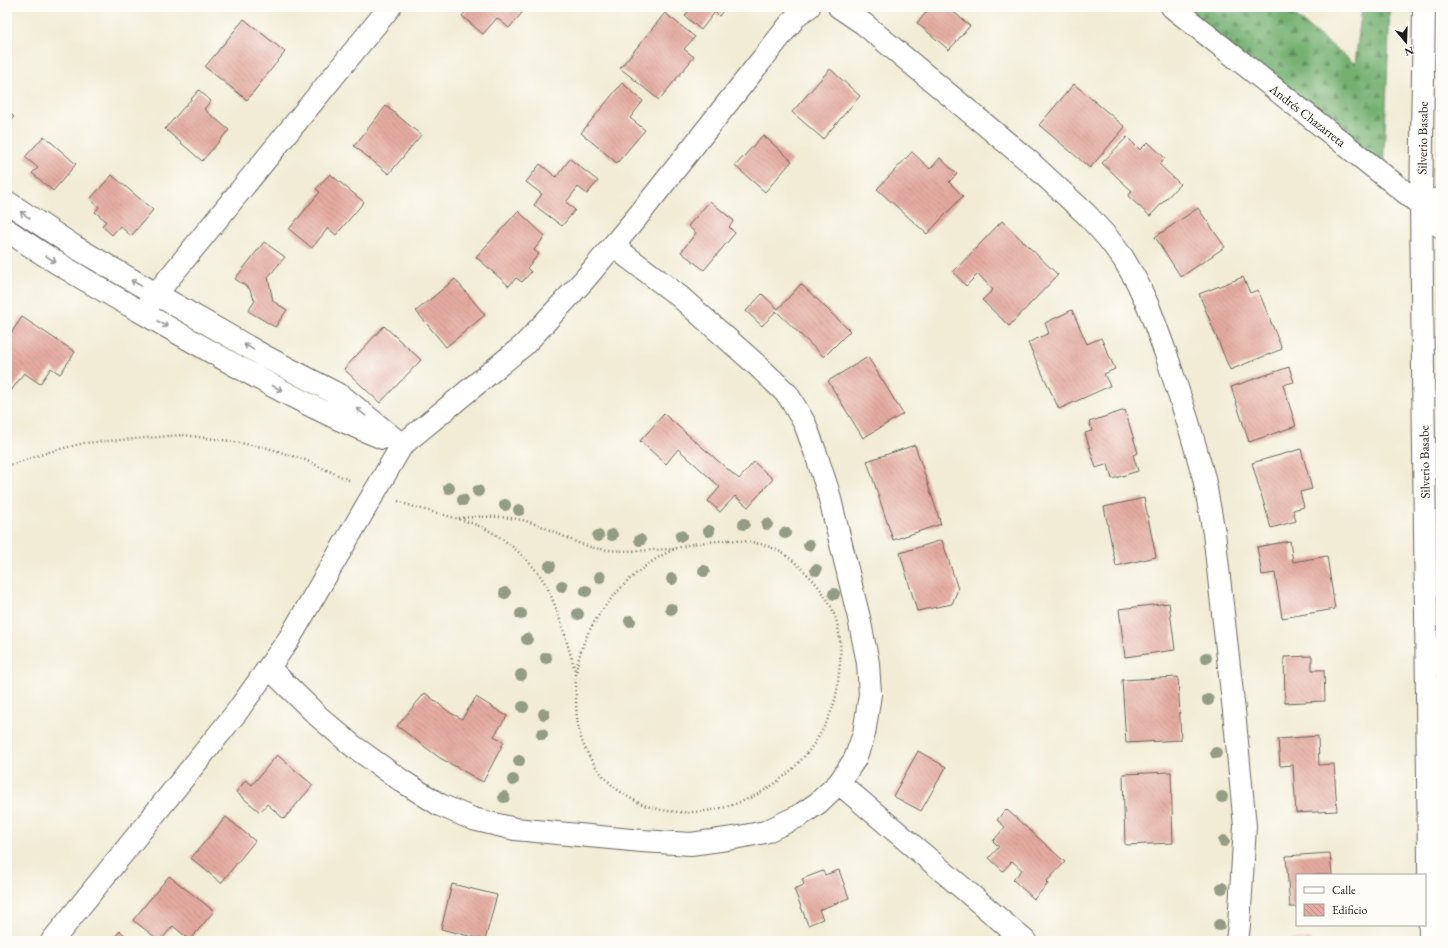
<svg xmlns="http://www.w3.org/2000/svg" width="1448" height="948" viewBox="0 0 1448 948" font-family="'EB Garamond',serif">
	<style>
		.forest { fill: url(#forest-firs); stroke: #486646 }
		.building { fill: url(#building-back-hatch) }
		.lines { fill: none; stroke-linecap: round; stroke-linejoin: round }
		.minor-casing { stroke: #67655d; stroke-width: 24 }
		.path { stroke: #67655d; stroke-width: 2.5; stroke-dasharray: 1 3; stroke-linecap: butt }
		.minor { stroke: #fff; stroke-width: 22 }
		.tree { fill: #939c84 }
		.oneway { stroke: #999 }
		.labels { text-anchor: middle; stroke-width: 3.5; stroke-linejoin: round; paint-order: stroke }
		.street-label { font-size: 13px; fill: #1c1c1c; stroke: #fdfcf7 }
	</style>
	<defs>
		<pattern id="forest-firs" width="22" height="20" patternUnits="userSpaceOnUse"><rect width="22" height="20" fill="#74b071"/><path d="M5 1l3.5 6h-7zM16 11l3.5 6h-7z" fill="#5e8e5c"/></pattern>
		<pattern id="building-back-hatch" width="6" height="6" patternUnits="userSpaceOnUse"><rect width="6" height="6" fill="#e4aa9f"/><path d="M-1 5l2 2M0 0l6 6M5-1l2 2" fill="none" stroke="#c39288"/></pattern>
	</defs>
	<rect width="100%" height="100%" fill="#fdfcf7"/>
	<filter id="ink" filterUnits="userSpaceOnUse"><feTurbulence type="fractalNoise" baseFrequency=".025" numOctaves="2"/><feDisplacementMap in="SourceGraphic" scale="8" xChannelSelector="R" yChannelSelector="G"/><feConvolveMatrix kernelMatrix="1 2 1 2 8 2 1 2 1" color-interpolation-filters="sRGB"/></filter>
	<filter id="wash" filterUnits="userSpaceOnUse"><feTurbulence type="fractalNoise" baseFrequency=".012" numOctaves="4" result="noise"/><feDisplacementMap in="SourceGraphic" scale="16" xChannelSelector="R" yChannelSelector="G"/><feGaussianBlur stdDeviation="0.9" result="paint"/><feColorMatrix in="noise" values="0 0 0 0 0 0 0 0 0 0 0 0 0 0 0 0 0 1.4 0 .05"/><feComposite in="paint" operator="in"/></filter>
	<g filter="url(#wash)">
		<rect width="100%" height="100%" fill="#f2ecd6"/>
		<path class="forest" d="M 1165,7 L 1284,7 L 1355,64 L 1362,7 L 1390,7 L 1383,182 Z"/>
		<g id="blocks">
			<path class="building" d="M 469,7 L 527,7 L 509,28 L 497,18 L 483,34 L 462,16 Z
				M 690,7 L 726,7 L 719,16 L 715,12 L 701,30 L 685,16 L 691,8 Z
				M 931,7 L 948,7 L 970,26 L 949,50 L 917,23 Z
				M 665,13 L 695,37 L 684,49 L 694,57 L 659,100 L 620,68 Z
				M 244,19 L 285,52 L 247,100 L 205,67 Z
				M 830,69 L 860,96 L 823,139 L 792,112 Z
				M 622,83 L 643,101 L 630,118 L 645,130 L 617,163 L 581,133 Z
				M 1074,84 L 1125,127 L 1090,168 L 1039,125 Z
				M 199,90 L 211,101 L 204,109 L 229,130 L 202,161 L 165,129 Z
				M 7,93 L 12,98 L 7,103 Z
				M 386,106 L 421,135 L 389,174 L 354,146 Z
				M 7,110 L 14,117 L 7,123 Z
				M 763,135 L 792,161 L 765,192 L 735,166 Z
				M 44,136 L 76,164 L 53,191 L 32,173 L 38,168 L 25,157 Z
				M 1127,137 L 1140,150 L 1148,142 L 1165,158 L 1159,164 L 1180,184 L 1150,216 L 1128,196 L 1132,191 L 1102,163 Z
				M 912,152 L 930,169 L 940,158 L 957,174 L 949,182 L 963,196 L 927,234 L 877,189 Z
				M 570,159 L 598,181 L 587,194 L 578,187 L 566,202 L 575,210 L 562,226 L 534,205 L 542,194 L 526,182 L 540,164 L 556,177 Z
				M 330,174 L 364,202 L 336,235 L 328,228 L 312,248 L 289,229 L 320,192 L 316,189 Z
				M 112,175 L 153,210 L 131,236 L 120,226 L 112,235 L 102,226 L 106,221 L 95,212 L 99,207 L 90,199 Z
				M 710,201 L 734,221 L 729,227 L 735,233 L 704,270 L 681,252 L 696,233 L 688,226 Z
				M 1198,208 L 1225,247 L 1181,277 L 1155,237 Z
				M 518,211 L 545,236 L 534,250 L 539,254 L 527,268 L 531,272 L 522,282 L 516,278 L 509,286 L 476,257 Z
				M 1002,221 L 1058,275 L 1009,326 L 982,300 L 993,290 L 978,274 L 966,286 L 953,272 Z
				M 264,242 L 285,257 L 268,277 L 273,301 L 287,310 L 275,327 L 248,311 L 255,301 L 249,288 L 235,279 Z
				M 1243,277 L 1250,293 L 1258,290 L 1282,349 L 1230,370 L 1199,294 Z
				M 455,279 L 485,315 L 446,347 L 416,311 Z
				M 801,284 L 850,331 L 824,357 L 776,311 L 762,326 L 746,311 L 762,294 L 778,309 Z
				M 1072,310 L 1087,344 L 1101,338 L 1115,369 L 1104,374 L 1110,386 L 1059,409 L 1028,343 L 1049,333 L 1045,323 Z
				M 22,317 L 75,352 L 60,374 L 51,368 L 40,384 L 24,373 L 11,391 L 7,388 L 7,339 Z
				M 384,326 L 421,360 L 380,403 L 344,369 Z
				M 868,357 L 903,414 L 863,438 L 828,381 Z
				M 1289,367 L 1294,382 L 1283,385 L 1296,426 L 1249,442 L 1231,387 Z
				M 1125,410 L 1138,453 L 1133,455 L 1138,471 L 1112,479 L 1108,464 L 1096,468 L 1085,433 L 1092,431 L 1089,422 Z
				M 664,414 L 739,479 L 754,462 L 773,479 L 748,507 L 735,496 L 720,512 L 708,501 L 720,487 L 678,449 L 666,464 L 640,441 Z
				M 915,445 L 941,524 L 893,540 L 867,461 Z
				M 1301,449 L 1312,489 L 1300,492 L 1304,507 L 1293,510 L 1296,521 L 1271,528 L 1252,463 Z
				M 1144,498 L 1156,557 L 1116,566 L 1104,507 Z
				M 942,540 L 958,589 L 952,604 L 917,611 L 900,553 Z
				M 1290,541 L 1293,562 L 1327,556 L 1335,609 L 1282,618 L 1275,573 L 1262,575 L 1257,547 Z
				M 1169,603 L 1175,650 L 1125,657 L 1119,609 Z
				M 1312,656 L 1312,670 L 1324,670 L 1325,701 L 1285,703 L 1284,657 Z
				M 1178,677 L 1181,740 L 1126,743 L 1122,680 Z
				M 425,693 L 449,712 L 462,719 L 476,697 L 507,716 L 494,736 L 504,742 L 483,782 L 440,758 L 397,726 Z
				M 1318,736 L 1319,765 L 1334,764 L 1337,811 L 1296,813 L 1293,765 L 1280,766 L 1278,739 Z
				M 918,751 L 946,767 L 921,811 L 893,796 Z
				M 277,755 L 313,785 L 284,819 L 267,804 L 260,812 L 236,792 L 246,780 L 252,785 Z
				M 1171,772 L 1173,843 L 1125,845 L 1123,774 Z
				M 1006,809 L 1065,862 L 1046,882 L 1048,884 L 1034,899 L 1013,880 L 1022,870 L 1012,861 L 1003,871 L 989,858 L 999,847 L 993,841 L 1005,827 L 997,820 Z
				M 226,817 L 255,841 L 221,883 L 191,858 Z
				M 1330,853 L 1332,875 L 1297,875 L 1297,907 L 1290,907 L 1286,856 Z
				M 839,870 L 849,898 L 819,910 L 823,919 L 808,925 L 794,889 L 804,885 L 802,879 L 823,871 L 825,875 Z
				M 169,876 L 214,911 L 190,940 L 173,926 L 160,941 L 133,920 Z
				M 452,884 L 497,895 L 485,940 L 441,929 Z
				M 120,931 L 132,941 L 111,941 Z
				M 1311,939 L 1311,941 L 1290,941 L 1290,940 Z"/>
		</g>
	</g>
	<g filter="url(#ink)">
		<use href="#blocks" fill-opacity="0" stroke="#67655d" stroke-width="1"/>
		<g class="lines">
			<defs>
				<path id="minor" d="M 839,7 L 864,24 L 1030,162 L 1086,214 L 1107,237 L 1123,258 L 1137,282 L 1149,308 L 1166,354 L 1188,422 L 1204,478 L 1214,533 L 1234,711 L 1245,826 L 1239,925 L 1237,941
					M 1172,7 L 1421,205 L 1441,227
					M 1424,7 L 1421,205 L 1430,941
					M 7,202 L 75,247 L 156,294 L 264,356 L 343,397 L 402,445
					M 1421,205 L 1441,198
					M 7,230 C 61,268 121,300 178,333 C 245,371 312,410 383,438
					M 148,306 L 156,294 L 390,7
					M 269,668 L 318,716 L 353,746 L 402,781 L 440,805 L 473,819 L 515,829 L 642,841 L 691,844 L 734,838 L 765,832 L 799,816 L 818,803 L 839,783 L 855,759 L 864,734 L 870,694 L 868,663 L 859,618 L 828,491 L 816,454 L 805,424 L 788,395 L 759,367 L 679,296 L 613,246
					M 839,783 L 1025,941
					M 52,941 L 236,713 L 289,639 L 402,445 L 524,345 L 585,279 L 638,216 L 798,14 L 809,7"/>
			</defs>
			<use href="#minor" class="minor-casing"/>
			<path class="path" d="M 7,466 L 49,452 L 84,443 L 183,435 L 223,440 L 268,448 L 305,460 L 351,481
				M 398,501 C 427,513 460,516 488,530 C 510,542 537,566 548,589 C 560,615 567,643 575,670
				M 459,518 C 486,516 513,515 538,525 C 557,532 575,544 595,548 C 620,553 648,550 674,549
				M 729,540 C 766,542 782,548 808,575 C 836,603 844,633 839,672 C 838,684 837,697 832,709 C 807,776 739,820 668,811 C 628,806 594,776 581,738 C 577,724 576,710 576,696 C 575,682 576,667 580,654 C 591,613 636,565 675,549 C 692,542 711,542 729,540 Z"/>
			<use href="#minor" class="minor"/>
		</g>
		<g class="tree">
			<circle cx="449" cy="488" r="6"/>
			<circle cx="478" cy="491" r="6"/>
			<circle cx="463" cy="500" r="6"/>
			<circle cx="505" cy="505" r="6"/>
			<circle cx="519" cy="510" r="6"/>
			<circle cx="744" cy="524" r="6"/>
			<circle cx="767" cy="524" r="6"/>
			<circle cx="709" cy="531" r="6"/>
			<circle cx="785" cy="533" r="6"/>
			<circle cx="612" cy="535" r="6"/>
			<circle cx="598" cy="536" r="6"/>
			<circle cx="681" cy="536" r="6"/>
			<circle cx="640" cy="540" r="6"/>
			<circle cx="809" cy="545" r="6"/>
			<circle cx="550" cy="566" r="6"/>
			<circle cx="816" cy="570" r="6"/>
			<circle cx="704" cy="571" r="6"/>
			<circle cx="600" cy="577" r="6"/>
			<circle cx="672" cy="579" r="6"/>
			<circle cx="562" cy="586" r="6"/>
			<circle cx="586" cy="591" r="6"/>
			<circle cx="505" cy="593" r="6"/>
			<circle cx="834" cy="594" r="6"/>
			<circle cx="671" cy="609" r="6"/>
			<circle cx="521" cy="614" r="6"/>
			<circle cx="578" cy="614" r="6"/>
			<circle cx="630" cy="621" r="6"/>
			<circle cx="527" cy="639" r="6"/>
			<circle cx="546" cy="658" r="6"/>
			<circle cx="1206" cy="658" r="6"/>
			<circle cx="521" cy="675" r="6"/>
			<circle cx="1208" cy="700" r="6"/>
			<circle cx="523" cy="707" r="6"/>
			<circle cx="544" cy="714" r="6"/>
			<circle cx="542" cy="734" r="6"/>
			<circle cx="1216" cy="753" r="6"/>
			<circle cx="519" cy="761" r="6"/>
			<circle cx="513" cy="780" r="6"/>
			<circle cx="504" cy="797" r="6"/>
			<circle cx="1222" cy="797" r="6"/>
			<circle cx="1224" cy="841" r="6"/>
			<circle cx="1222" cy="888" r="6"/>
			<circle cx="1219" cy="925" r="6"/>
		</g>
		<defs><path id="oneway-shaft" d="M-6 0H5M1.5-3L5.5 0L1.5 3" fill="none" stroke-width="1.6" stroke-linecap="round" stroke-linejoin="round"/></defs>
		<g class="oneway">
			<use href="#oneway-shaft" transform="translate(25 215) rotate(-145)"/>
			<use href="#oneway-shaft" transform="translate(51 259) rotate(33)"/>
			<use href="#oneway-shaft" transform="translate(136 283) rotate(-150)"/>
			<use href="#oneway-shaft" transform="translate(163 324) rotate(30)"/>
			<use href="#oneway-shaft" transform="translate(249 347) rotate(-150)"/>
			<use href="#oneway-shaft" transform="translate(277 388) rotate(27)"/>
			<use href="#oneway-shaft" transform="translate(361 412) rotate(-141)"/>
		</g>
	</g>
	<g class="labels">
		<g class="street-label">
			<text transform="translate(1308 115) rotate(38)" y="5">Andrés Chazarreta</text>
			<text transform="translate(1422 138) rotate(-89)" y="5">Silverio Basabe</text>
			<text transform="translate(1424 462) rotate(-91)" y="5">Silverio Basabe</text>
		</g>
	</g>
	<rect width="1448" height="948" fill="none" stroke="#fdfcf7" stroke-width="24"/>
	<rect x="1296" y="874" width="130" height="52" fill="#fdfcf7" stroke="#a3a29f"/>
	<rect x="1304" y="887" width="20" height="6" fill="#ffffff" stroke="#a3a29f"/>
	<text x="1332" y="894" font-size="12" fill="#1c1c1c">Calle</text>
	<rect x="1304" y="904" width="20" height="12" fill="url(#building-back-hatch)" stroke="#a3a29f"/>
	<text x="1332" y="914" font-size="12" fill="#1c1c1c">Edificio</text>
	<g transform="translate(1406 42) rotate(161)" stroke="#fdfcf7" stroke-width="3" paint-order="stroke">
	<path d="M0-3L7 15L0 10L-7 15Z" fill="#1c1c1c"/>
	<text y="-6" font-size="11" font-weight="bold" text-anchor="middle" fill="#1c1c1c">N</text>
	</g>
</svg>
